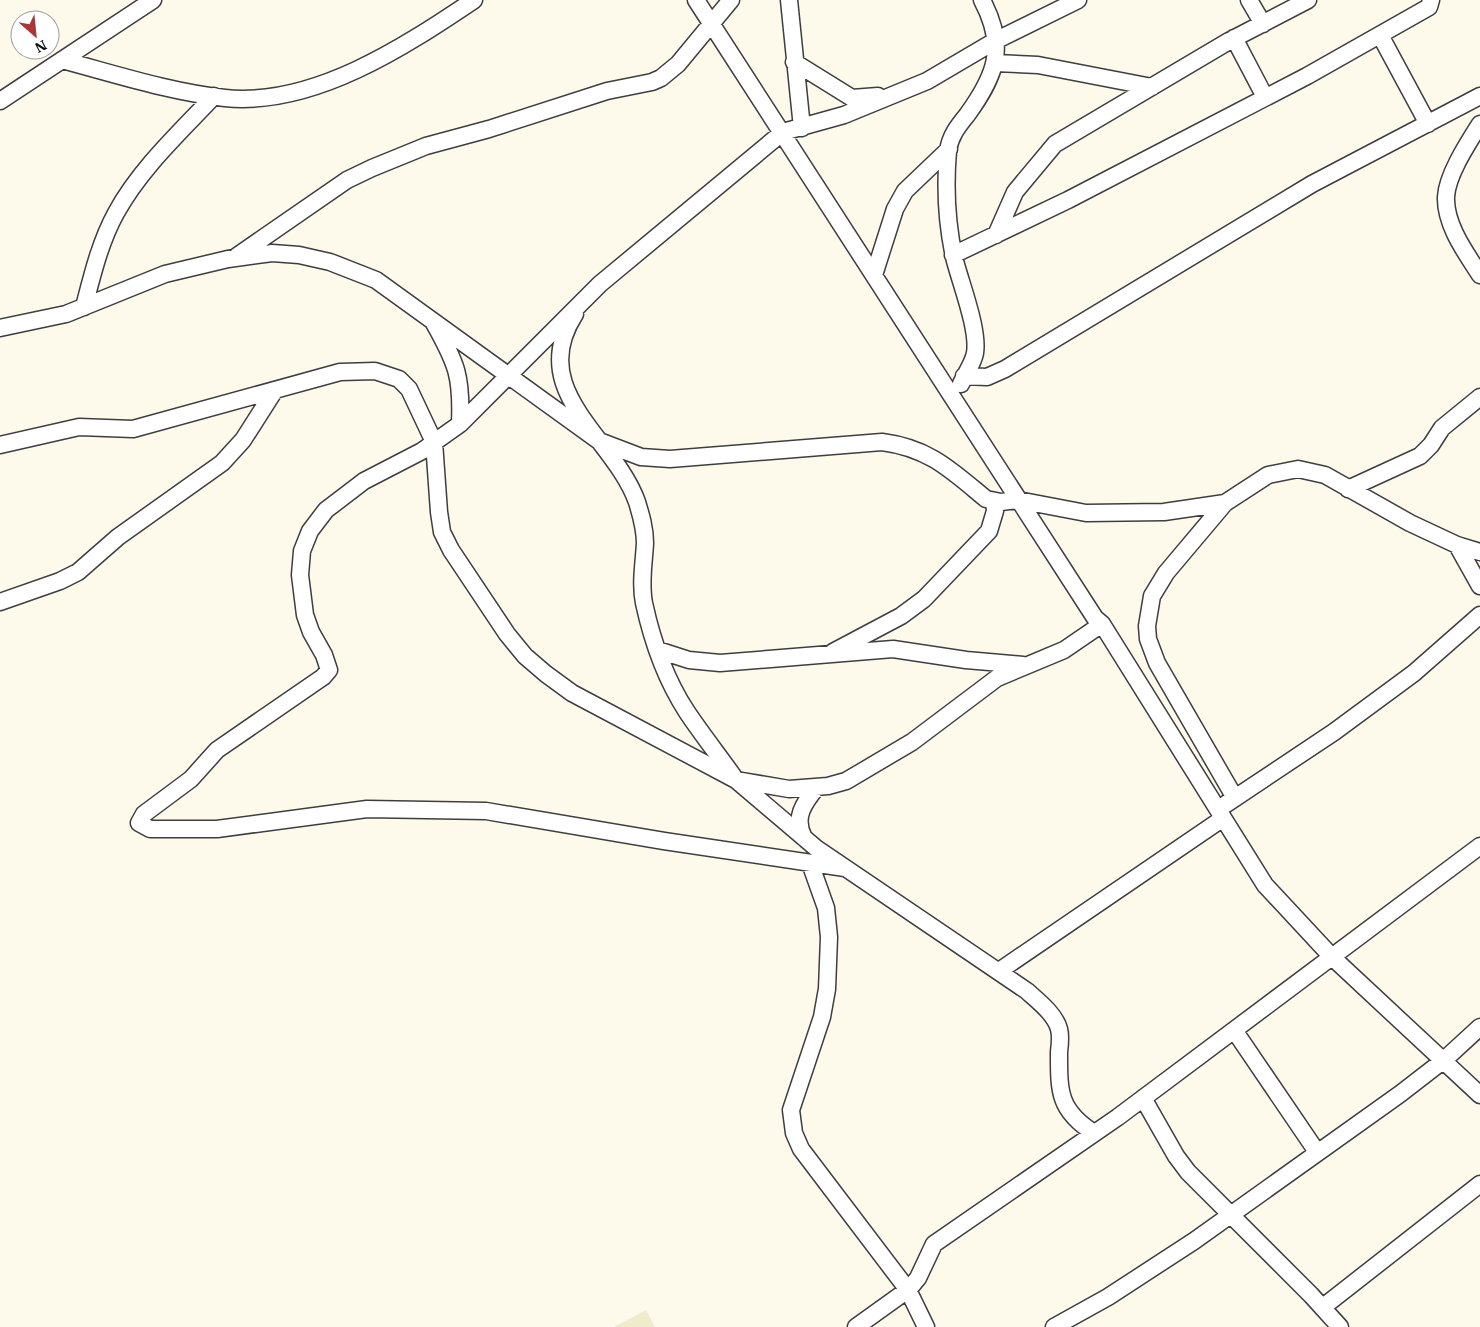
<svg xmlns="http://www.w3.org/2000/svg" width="1480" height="1327" viewBox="0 0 1480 1327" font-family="'IBM Plex Serif',serif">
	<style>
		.farmland { fill: #efecce }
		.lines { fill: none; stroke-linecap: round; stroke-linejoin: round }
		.minor-casing { stroke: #3e3e3e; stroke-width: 19 }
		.minor { stroke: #fff; stroke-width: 16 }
	</style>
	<rect width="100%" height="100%" fill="#fdf9eb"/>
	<path class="farmland" d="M 646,1310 L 655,1327 L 614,1327 Z"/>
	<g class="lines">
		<defs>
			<path id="minor" d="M 696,0 L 1095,618 L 1102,624 L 1265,885 L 1332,957 L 1480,1095
				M 789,0 L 802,128
				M 1249,0 L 1263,24
				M 1380,35 L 1428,124
				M 1234,38 L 1265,97
				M 62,60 C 115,74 170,92 225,98 C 313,107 404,47 474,0
				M 794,62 L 852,98 L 878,96
				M 995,63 L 1038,65 L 1152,87
				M 0,101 L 153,0
				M 1480,124 C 1468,143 1447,175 1446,197 C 1445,225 1466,253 1480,275
				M 996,235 L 1015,192 L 1055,144 L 1229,41 L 1308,0
				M 953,255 L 1068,200 L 1307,76 L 1429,7 L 1431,0
				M 237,256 L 347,180 L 372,168 L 426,146 L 489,129 L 607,91 L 652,82 L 661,78 L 678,64 L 731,0
				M 874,275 L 895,209 L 905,191 L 949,149
				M 84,307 C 92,276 100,242 116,213 C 140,169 179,133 214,96
				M 575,314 C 525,391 614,437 637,502 C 641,515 645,528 645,543 C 644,563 640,583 644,603 C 652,640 666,680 687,712 C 703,736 720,757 736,780 L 789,789 L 828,786 L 846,781 L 912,742 L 997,678 L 1064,650 L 1102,624
				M 434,323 C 457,364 462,377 460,424
				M 0,328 L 66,314 L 165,274 L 228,259 L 272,253 L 299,255 L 330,262 L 376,280 L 599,441 L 641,457 L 670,459 L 882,442 C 929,448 951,470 986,499 L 1001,502 L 1018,500 L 1086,513 L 1164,512 L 1225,503 L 1268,475 L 1298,469 L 1325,475 L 1410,523 L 1457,545 L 1480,552
				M 964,376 L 987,377 L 1005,369 L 1312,184 L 1480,96
				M 961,384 C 965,374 973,364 975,353 C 979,329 960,282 954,257 C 947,224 945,185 948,151 C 950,136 958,126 967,115 C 996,75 1007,47 982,0
				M 0,445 L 79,427 L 133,429 L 340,372 L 375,371 L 399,379 L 409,389 L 434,442 L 439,512 L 442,532 L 451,550 L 507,634 L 525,656 L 546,674 L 572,693 L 736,780 L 816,848 L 1027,991 C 1038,1001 1055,1014 1059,1029 C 1061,1036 1060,1044 1059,1052 C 1059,1091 1058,1110 1094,1133
				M 1348,489 L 1420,456 L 1431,445 L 1442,428 L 1480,397
				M 1225,503 L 1166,573 L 1152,596 L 1147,626 L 1148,639 L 1157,663 L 1235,798
				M 1457,545 L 1480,586
				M 0,602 L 60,581 L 78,572 L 118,537 L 222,463 L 243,440 L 275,390
				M 658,650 L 689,660 L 720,663 L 893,649 L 966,660 L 1023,665
				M 833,652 L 901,616 L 924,599 L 989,531 L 995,511 L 994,501
				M 1226,804 L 1334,732 L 1414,673 L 1480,615
				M 804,838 C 793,818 804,803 816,788
				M 810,863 L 826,908 L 829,937 L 827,989 L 822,1017 L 791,1110 L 794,1133 L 801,1149 L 908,1290 L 926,1327
				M 845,868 L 664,841 L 486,811 L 367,809 L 217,829 L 150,829 L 139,823 L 144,814 L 191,779 L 217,750 L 323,677 L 329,670 L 324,655 L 311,632 L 305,615 L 300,575 L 302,551 L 310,531 L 326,510 L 364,481 L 422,451 L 460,424 L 600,284 L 783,132 L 844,115 L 927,81 L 995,41 L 1078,0
				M 999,971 L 1222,819
				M 1234,1030 L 1317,1152
				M 1143,1098 L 1176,1156 L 1188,1172 L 1311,1295 L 1340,1327
				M 1323,1307 L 1480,1184
				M 856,1327 L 909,1289 L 918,1278 L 934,1244 L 1118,1117 L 1480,846
				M 1054,1327 L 1108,1297 L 1194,1241 L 1400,1094 L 1444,1060 L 1480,1027"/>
		</defs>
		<use href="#minor" class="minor-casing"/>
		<use href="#minor" class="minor"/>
	</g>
	<g transform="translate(35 35) rotate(153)"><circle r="24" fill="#ffffff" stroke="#9d9d9d"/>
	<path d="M0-4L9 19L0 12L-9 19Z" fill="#a9353b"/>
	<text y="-8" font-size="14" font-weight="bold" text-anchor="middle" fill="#0b0b0b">N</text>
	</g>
</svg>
